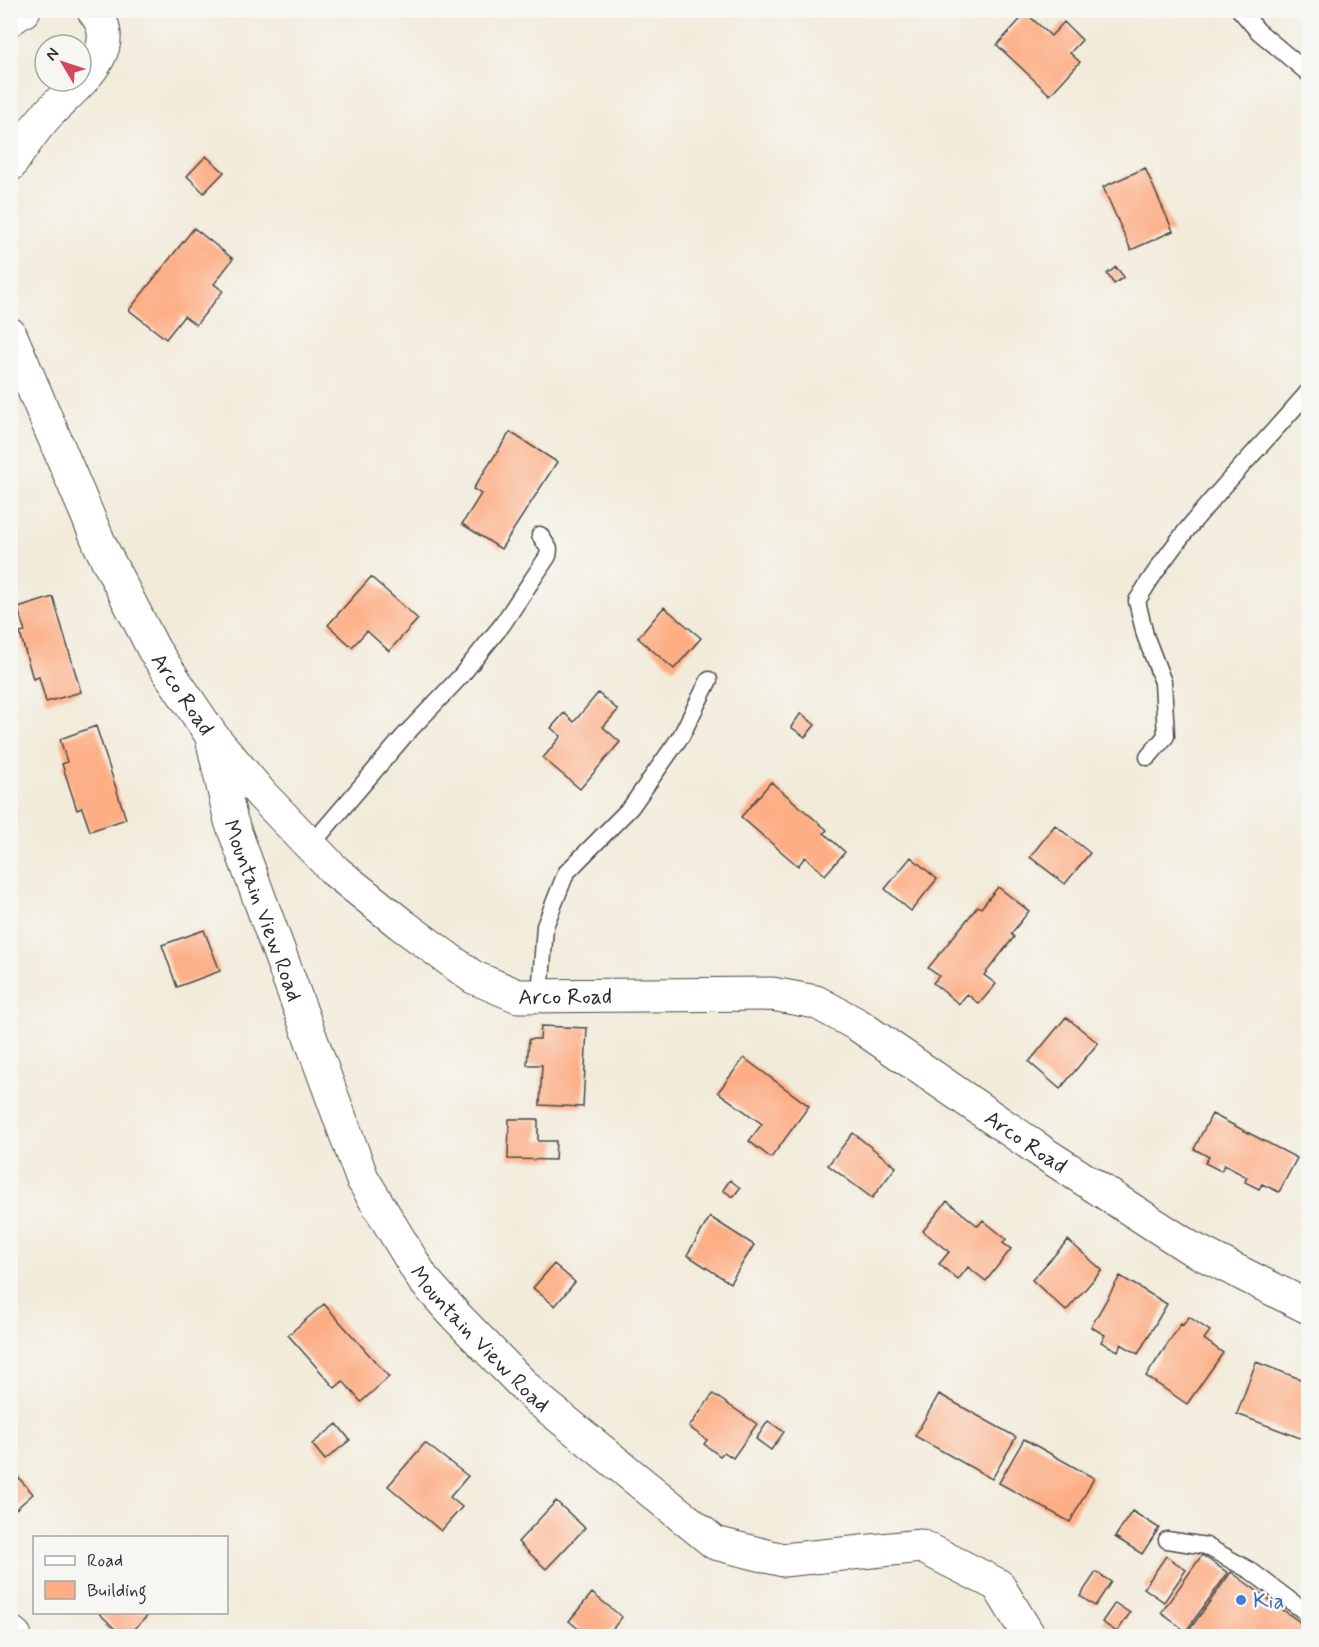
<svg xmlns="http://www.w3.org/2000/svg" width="1319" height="1647" viewBox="0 0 1319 1647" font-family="Mynerve,sans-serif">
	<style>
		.building { fill: #fdae85 }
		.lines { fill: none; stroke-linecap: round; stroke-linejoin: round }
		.service-casing { stroke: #494845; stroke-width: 19 }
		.minor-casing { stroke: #494845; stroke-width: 35 }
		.service { stroke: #fff; stroke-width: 16 }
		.minor { stroke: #fff; stroke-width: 33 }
		.shop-dot { fill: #3f7fe0; stroke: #f6f6f2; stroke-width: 2 }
		.labels { text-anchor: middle; stroke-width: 5; stroke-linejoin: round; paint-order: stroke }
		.street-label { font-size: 22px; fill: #2b2b2b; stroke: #f6f6f2 }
		.shop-label { font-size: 22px; fill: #366cbe; stroke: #f6f6f2; text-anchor: start }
	</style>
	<rect width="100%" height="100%" fill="#f6f6f2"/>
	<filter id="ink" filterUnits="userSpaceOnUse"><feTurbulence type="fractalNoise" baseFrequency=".0167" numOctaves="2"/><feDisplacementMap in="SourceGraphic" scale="12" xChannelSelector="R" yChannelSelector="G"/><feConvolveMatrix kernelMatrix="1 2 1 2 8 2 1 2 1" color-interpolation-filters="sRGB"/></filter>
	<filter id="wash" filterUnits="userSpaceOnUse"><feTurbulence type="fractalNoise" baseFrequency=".008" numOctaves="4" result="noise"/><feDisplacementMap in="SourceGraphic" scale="24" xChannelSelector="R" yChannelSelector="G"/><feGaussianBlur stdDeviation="1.35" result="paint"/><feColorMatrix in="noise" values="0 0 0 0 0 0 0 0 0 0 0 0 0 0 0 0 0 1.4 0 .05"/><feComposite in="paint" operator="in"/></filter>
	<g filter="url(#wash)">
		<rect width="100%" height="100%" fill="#f2ebda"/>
		<g id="blocks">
			<path class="building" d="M 1026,13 L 1051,36 L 1064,22 L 1082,40 L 1070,53 L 1080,62 L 1050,95 L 997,45 Z
				M 206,156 L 224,172 L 204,193 L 187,176 Z
				M 1145,168 L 1173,231 L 1131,250 L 1103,187 Z
				M 194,228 L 233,259 L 214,284 L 223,291 L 196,325 L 184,316 L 166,339 L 129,310 Z
				M 1116,267 L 1124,277 L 1114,284 L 1107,274 Z
				M 510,432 L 557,462 L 501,549 L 462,524 L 481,494 L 473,489 Z
				M 371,577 L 418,619 L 389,651 L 367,631 L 352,647 L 328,625 Z
				M 53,597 L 81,692 L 46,702 L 39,677 L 33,679 L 20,633 L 25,632 L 18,608 Z
				M 664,607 L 701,638 L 674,669 L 638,638 Z
				M 598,693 L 618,710 L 603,727 L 620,742 L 580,789 L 543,758 L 561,736 L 551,728 L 564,713 L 574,722 Z
				M 801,713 L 815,725 L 805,737 L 791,727 Z
				M 96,726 L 126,819 L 90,831 L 82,808 L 77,810 L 62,764 L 67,762 L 60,739 Z
				M 771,782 L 827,830 L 824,833 L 845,852 L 825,875 L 805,857 L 798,866 L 741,817 Z
				M 1055,825 L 1090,853 L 1065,884 L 1030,857 Z
				M 911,857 L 937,879 L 911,911 L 885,889 Z
				M 998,887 L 1029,911 L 1011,934 L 1014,937 L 984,975 L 996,984 L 979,1004 L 967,994 L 959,1004 L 933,983 L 939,976 L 928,968 L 978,906 L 981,908 Z
				M 204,930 L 220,971 L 177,987 L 162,945 Z
				M 1066,1017 L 1098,1043 L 1060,1089 L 1029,1062 Z
				M 541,1026 L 587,1028 L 583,1107 L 540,1105 L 542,1065 L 527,1065 L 529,1039 L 540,1039 Z
				M 744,1058 L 809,1106 L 771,1158 L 749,1141 L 762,1124 L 718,1092 Z
				M 1212,1114 L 1297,1158 L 1279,1192 L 1262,1184 L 1259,1189 L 1245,1182 L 1247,1177 L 1224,1165 L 1221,1171 L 1205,1163 L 1209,1157 L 1194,1149 Z
				M 509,1119 L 538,1119 L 538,1141 L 556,1141 L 555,1160 L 508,1159 Z
				M 853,1133 L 896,1167 L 872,1198 L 828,1165 Z
				M 730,1180 L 740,1188 L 733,1197 L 723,1190 Z
				M 947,1201 L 978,1226 L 983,1220 L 1006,1239 L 1003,1243 L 1011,1249 L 986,1281 L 968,1267 L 958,1280 L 939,1264 L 949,1252 L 923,1231 Z
				M 710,1217 L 754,1245 L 730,1283 L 687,1255 Z
				M 1068,1240 L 1102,1270 L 1066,1311 L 1032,1280 Z
				M 554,1264 L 575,1282 L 555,1306 L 533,1288 Z
				M 1120,1276 L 1167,1304 L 1138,1354 L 1121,1344 L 1118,1351 L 1101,1342 L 1105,1335 L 1091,1327 Z
				M 324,1304 L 389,1377 L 361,1402 L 343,1381 L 335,1388 L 288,1335 Z
				M 1189,1317 L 1210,1331 L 1204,1339 L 1223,1353 L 1187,1404 L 1146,1376 L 1181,1324 L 1183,1325 Z
				M 1256,1362 L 1303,1380 L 1301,1386 L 1308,1389 L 1308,1441 L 1237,1414 Z
				M 713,1394 L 757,1424 L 733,1458 L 724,1452 L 720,1456 L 704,1444 L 707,1440 L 689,1427 Z
				M 939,1394 L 1016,1437 L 992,1479 L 915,1436 Z
				M 768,1421 L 784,1432 L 771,1450 L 756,1439 Z
				M 337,1424 L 350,1440 L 325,1460 L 312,1444 Z
				M 1024,1439 L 1094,1478 L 1070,1522 L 999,1483 Z
				M 425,1443 L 468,1476 L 450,1497 L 462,1507 L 441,1531 L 388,1486 Z
				M 10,1468 L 33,1494 L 10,1514 Z
				M 556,1501 L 585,1528 L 546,1569 L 518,1542 Z
				M 1132,1511 L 1159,1528 L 1142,1554 L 1115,1537 Z
				M 1202,1555 L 1228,1573 L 1186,1631 L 1161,1613 Z
				M 1166,1556 L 1186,1570 L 1164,1602 L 1144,1588 Z
				M 1096,1572 L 1111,1582 L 1095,1606 L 1080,1596 Z
				M 1231,1572 L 1308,1628 L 1305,1636 L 1185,1636 Z
				M 592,1593 L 622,1617 L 607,1636 L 587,1636 L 569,1621 Z
				M 1115,1603 L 1130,1613 L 1117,1632 L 1102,1622 Z
				M 98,1612 L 151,1612 L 128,1636 L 122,1636 Z"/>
		</g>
	</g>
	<g filter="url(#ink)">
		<use href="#blocks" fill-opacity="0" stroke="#494845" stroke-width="1.5"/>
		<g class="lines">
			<defs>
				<path id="service" d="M 1240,10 L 1258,31 L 1308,73
					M 1148,757 L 1166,736 L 1163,682 L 1145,635 L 1137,601 C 1182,524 1250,460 1308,392
					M 311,845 L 404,736 L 460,677 L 502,625 L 548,556 L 549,549 L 540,535
					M 540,996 L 545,926 L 566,873 L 631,807 L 681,736 L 709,680
					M 1167,1540 L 1206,1546 L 1251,1571 L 1308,1614"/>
				<g id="minor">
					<path d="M 10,19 L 24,10"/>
					<path d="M 10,165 C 22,147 34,128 49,113 C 72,88 128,49 93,10"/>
					<path id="s1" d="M 10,334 L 101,547 L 154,650 L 212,736 L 262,795 L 335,871 L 401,924 L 473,977 L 518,996 L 772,994 L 816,1002 L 858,1025 L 1045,1154 L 1189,1247 L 1308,1307"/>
					<path id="s2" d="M 212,738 L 231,821 L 362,1178 L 423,1279 L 456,1316 L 534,1396 L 715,1543 L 783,1560 L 921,1546 L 998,1585 L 1029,1636"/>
					<path d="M 10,1632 L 15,1636"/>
				</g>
			</defs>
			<use href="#service" class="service-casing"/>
			<use href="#minor" class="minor-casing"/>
			<use href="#service" class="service"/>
			<use href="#minor" class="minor"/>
		</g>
	</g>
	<circle class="shop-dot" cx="1241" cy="1600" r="6"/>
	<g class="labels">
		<g class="street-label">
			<text dy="8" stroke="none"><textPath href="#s1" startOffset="400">Arco Road</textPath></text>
			<text dy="8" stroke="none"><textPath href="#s2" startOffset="180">Mountain View Road</textPath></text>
			<text dy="8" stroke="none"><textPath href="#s1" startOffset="904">Arco Road</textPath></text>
			<text dy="8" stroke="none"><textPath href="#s1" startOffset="1408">Arco Road</textPath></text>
			<text dy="8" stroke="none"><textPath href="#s2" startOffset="666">Mountain View Road</textPath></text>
		</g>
		<g class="shop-label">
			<text x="1253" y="1608">Kia</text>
		</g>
	</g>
	<rect width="1319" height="1647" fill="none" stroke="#f6f6f2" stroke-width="36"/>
	<rect x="33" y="1536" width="195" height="78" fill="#f6f6f2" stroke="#a5a5a2" stroke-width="1.5"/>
	<rect x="45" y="1556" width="30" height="9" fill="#ffffff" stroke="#a5a5a2" stroke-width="1.5"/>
	<text x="87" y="1566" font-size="18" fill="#2b2b2b">Road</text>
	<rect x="45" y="1581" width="30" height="18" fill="#fdae85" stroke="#a5a5a2" stroke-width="1.5"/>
	<text x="87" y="1596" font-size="18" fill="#2b2b2b">Building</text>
	<g transform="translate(63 63) rotate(309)"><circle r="28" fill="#f6f6f2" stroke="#a5a5a2" stroke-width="1.5"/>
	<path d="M0-4.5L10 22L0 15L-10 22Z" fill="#d1495b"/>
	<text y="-9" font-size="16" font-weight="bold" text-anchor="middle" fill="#2b2b2b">N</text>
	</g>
</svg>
